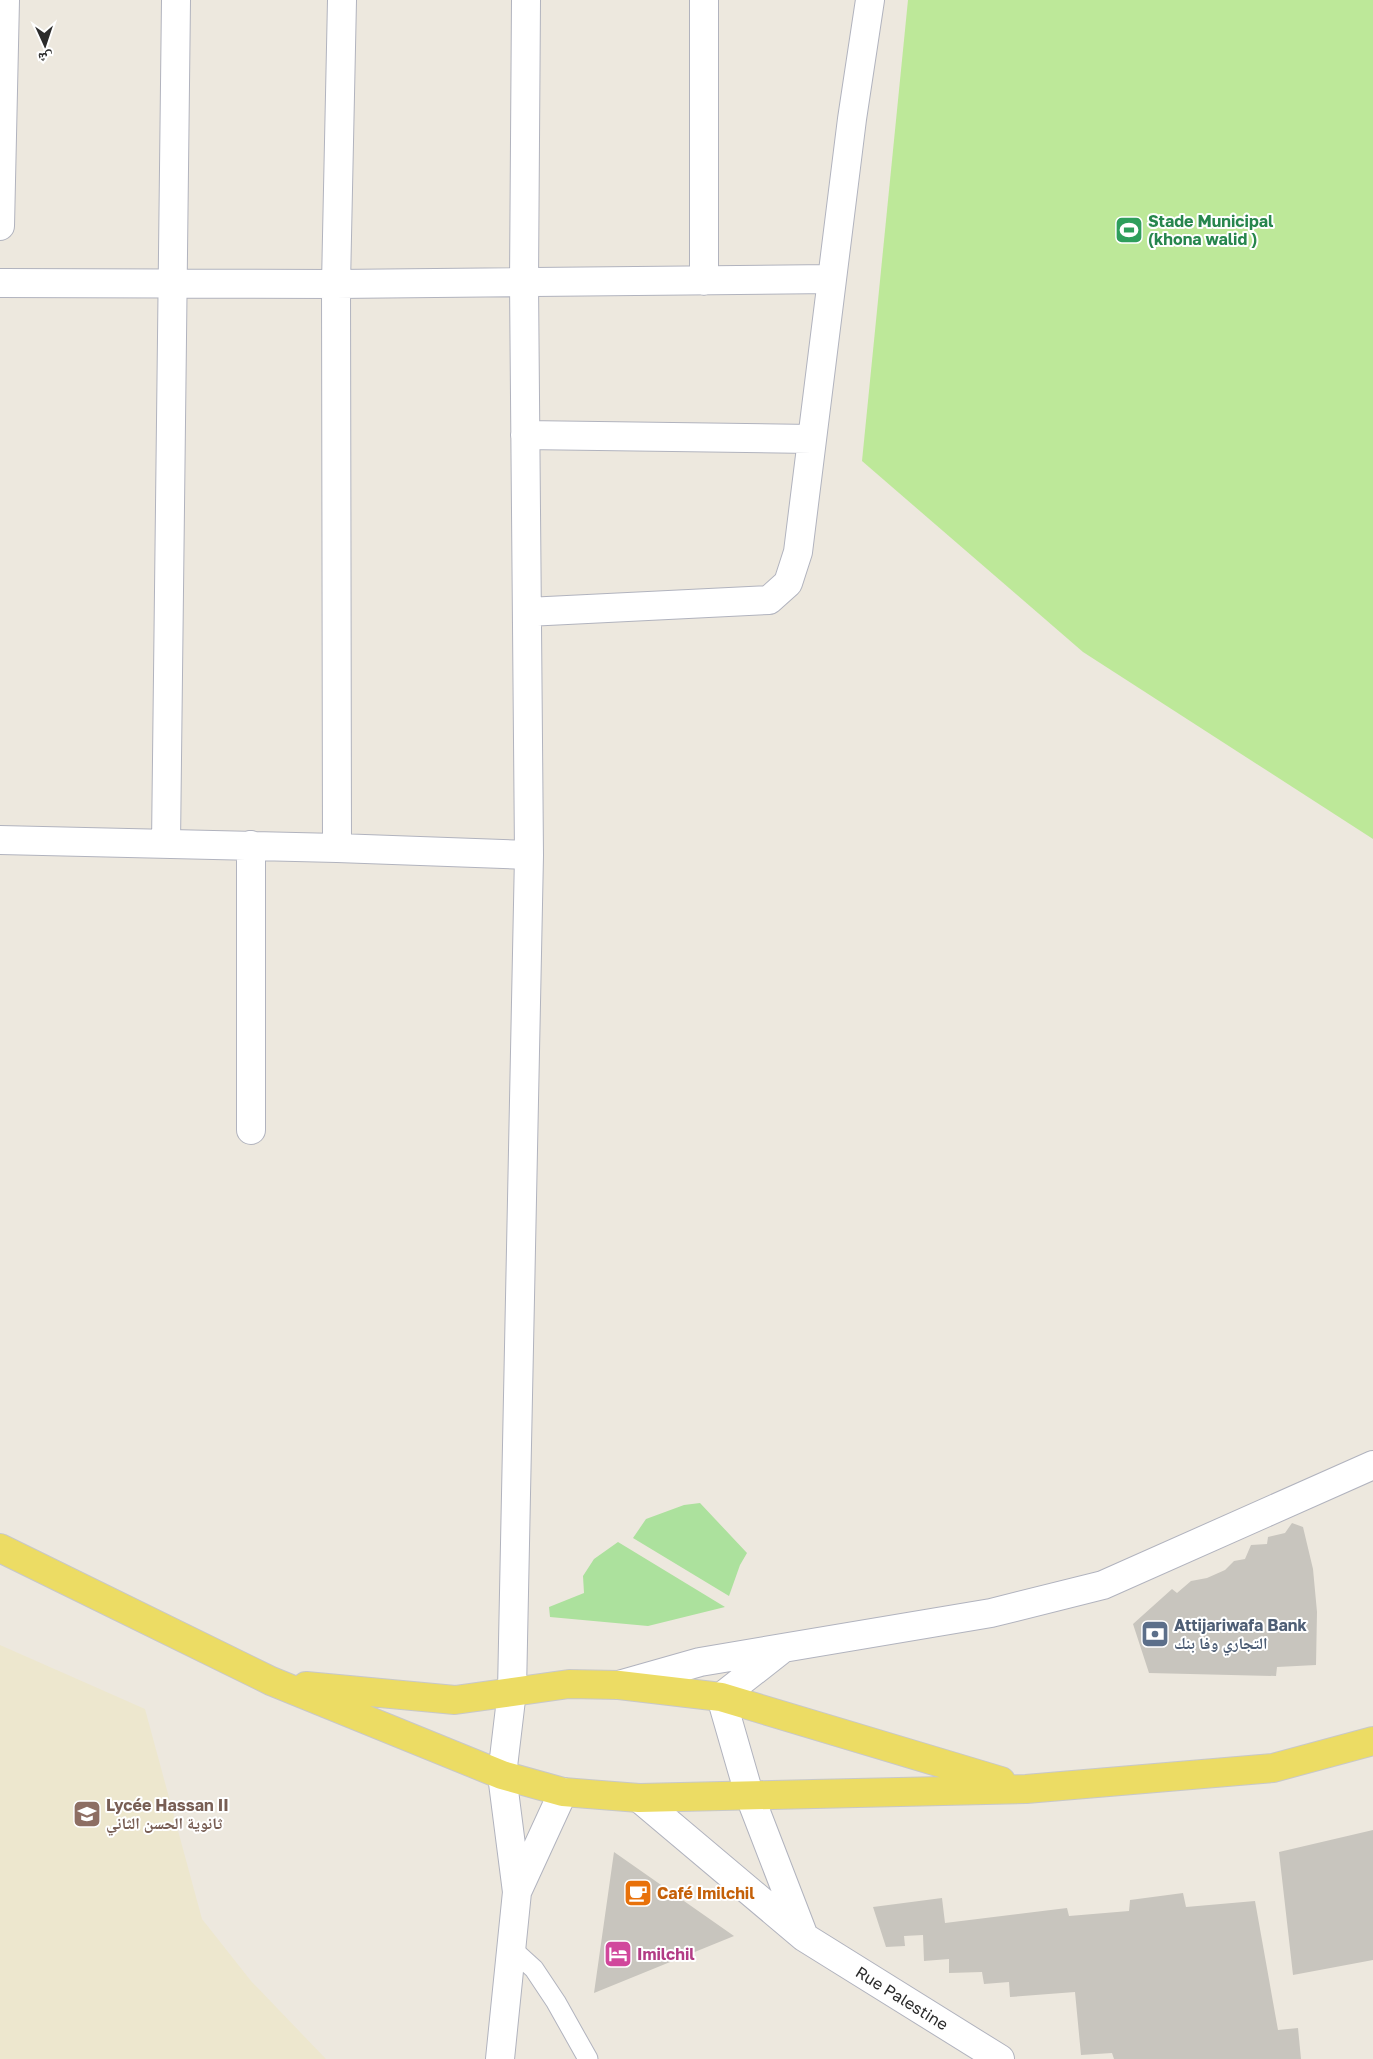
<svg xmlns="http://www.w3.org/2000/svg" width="1373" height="2059" viewBox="0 0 1373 2059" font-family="'Golos Text','Noto Naskh Arabic',sans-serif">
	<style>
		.education { fill: #ede7ce }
		.green { fill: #ace19d }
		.pitch { fill: #bde899 }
		.building { fill: #c8c5be }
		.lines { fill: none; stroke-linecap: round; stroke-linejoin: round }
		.lane-casing { stroke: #b1b3be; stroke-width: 21 }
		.street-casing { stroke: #b1b3be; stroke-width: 30 }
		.primary-casing { stroke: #c8c8c8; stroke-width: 30 }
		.lane { stroke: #fff; stroke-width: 19 }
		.street { stroke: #fff; stroke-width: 28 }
		.primary { stroke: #ecdc64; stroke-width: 28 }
		.labels { text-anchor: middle; stroke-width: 4; stroke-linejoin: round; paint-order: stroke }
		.leisure-label { font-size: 16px; font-weight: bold; fill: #27864d; stroke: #fff; text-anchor: start }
		.service-label { font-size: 16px; font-weight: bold; fill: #4e5e75; stroke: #fff; text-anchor: start }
		.education-label { font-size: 16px; font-weight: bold; fill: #785e54; stroke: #fff; text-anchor: start }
		.food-label { font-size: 16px; font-weight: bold; fill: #c56008; stroke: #fff; text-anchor: start }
		.hotel-label { font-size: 16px; font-weight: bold; fill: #b23c85; stroke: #fff; text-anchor: start }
		.street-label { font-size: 16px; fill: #2b2b2b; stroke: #fff }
	</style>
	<rect width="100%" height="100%" fill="#ede8de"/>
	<path class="education" d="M 0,1645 L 145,1709 L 202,1919 L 251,1981 L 326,2059 L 0,2059 Z"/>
	<path class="green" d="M 700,1503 L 747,1553 L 740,1565 L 729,1596 L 633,1538 L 646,1519 L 684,1505 Z
		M 618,1542 L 725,1607 L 648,1626 L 550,1617 L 549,1607 L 584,1593 L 583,1576 L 594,1559 Z"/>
	<path class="pitch" d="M 908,0 L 1373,0 L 1373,839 L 1083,652 L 862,461 Z"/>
	<path class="building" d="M 1292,1523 L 1303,1527 L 1313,1569 L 1317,1612 L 1316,1665 L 1277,1667 L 1276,1676 L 1149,1673 L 1133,1624 L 1172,1589 L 1177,1593 L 1191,1581 L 1207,1578 L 1225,1570 L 1234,1561 L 1245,1559 L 1251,1545 L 1267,1544 L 1268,1537 L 1285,1533 Z
		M 1373,1830 L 1373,1960 L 1293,1975 L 1279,1852 Z
		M 614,1852 L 734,1936 L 594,1993 Z
		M 1183,1893 L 1186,1907 L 1255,1901 L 1278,2030 L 1298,2028 L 1301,2059 L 1114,2059 L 1112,2053 L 1081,2055 L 1075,1992 L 1010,1997 L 1009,1982 L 984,1984 L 982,1972 L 949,1973 L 949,1959 L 924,1961 L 923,1935 L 904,1936 L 905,1946 L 886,1947 L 873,1907 L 942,1898 L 945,1923 L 1067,1908 L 1069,1916 L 1129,1911 L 1130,1900 Z"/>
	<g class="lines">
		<defs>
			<path id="lane" d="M 512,1949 L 534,1969 L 556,2002 L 588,2059"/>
			<path id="street" d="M 0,226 L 5,0
				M 704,281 L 704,0
				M 0,283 L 336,284 L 832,279
				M 525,435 L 812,439
				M 527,612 L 769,600 L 788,583 L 798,552 L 852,119 L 870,0
				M 0,840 L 337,848 L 529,855
				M 166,844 L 176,0
				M 337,848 L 336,284 L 342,0
				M 251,1130 L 251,845
				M 781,1650 L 721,1697 L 749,1794 L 803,1934
				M 619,1685 L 700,1662 L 991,1613 L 1103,1585 L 1373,1465
				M 639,1798 L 804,1937 L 1000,2059
				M 517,1892 L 563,1792
				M 500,2059 L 517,1892 L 502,1775 L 512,1691 L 529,855 L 524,282 L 526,0"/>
			<path id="primary" d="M 0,1548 L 271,1681 L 502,1775 L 563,1792 L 639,1798 L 1026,1789 L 1273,1768 L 1373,1741
				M 306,1686 L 455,1700 L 569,1684 L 619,1685 L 721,1697 L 1001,1781"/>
		</defs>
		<use href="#lane" class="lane-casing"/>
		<use href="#street" class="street-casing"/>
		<use href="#primary" class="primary-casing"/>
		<use href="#lane" class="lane"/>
		<use href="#street" class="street"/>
		<use href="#primary" class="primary"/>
	</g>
	<defs>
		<symbol id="stadium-square" viewBox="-11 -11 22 22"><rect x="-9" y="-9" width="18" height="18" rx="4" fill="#2e9e5b" stroke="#fff"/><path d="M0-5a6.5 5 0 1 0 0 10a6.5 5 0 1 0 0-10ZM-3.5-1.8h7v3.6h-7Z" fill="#fff"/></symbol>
		<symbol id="bank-square" viewBox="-11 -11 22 22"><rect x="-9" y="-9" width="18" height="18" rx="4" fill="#5c6f8a" stroke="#fff"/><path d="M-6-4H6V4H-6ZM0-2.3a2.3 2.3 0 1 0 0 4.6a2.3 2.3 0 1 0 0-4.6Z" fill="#fff"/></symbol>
		<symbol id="school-square" viewBox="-11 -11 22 22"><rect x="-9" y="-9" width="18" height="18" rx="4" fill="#8d6e63" stroke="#fff"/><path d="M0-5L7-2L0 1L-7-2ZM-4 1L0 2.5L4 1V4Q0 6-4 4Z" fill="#fff"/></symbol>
		<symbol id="cafe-square" viewBox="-11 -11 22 22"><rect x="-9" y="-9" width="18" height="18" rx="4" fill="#e8710a" stroke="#fff"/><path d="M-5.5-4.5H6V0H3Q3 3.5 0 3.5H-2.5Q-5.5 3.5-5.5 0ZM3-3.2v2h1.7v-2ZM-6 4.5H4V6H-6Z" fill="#fff"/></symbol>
		<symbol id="hotel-square" viewBox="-11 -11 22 22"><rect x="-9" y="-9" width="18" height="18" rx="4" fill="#d1479c" stroke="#fff"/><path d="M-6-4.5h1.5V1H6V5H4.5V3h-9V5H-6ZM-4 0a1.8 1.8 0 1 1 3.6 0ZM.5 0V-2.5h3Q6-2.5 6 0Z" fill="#fff"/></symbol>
	</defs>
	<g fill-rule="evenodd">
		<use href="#stadium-square" x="1113" y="214" width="32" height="32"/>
		<use href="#bank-square" x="1139" y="1618" width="32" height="32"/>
		<use href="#school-square" x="71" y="1798" width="32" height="32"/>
		<use href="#cafe-square" x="622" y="1877" width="32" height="32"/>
		<use href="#hotel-square" x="602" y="1938" width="32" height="32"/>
	</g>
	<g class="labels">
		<g class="leisure-label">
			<text x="1148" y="227">Stade Municipal<tspan x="1148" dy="18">(khona walid )</tspan></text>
		</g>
		<g class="service-label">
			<text x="1174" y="1631">Attijariwafa Bank<tspan x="1174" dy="18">التجاري وفا بنك</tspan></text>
		</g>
		<g class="education-label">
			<text x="106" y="1811">Lycée Hassan II<tspan x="106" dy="18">ثانوية الحسن الثاني</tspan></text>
		</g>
		<g class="food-label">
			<text x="657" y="1899">Café Imilchil</text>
		</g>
		<g class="hotel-label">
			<text x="637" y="1960">Imilchil</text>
		</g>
		<g class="street-label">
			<text transform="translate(902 1998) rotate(32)" y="6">Rue Palestine</text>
		</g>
	</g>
	<g transform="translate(45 45) rotate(177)" stroke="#ffffff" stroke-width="4" paint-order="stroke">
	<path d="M0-4L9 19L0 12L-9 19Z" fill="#2b2b2b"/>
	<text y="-8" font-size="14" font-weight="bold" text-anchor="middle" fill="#2b2b2b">ش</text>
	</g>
</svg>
